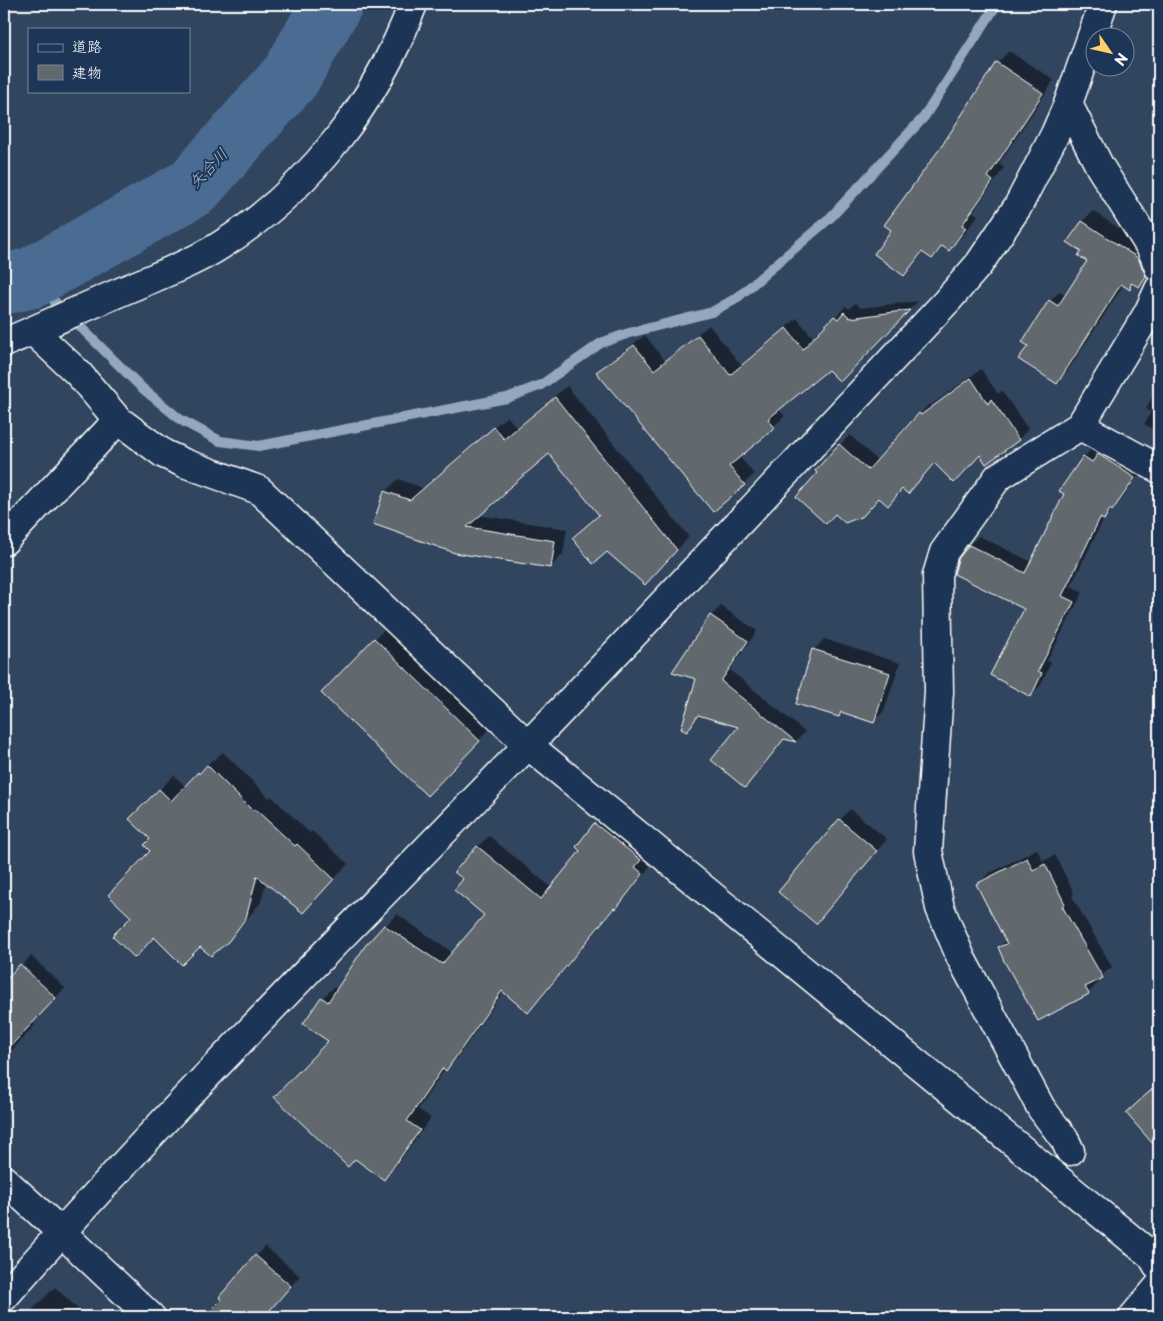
<svg xmlns="http://www.w3.org/2000/svg" width="1163" height="1321" viewBox="0 0 1163 1321" font-family="'Playpen Sans','Klee One',sans-serif">
	<style>
		.shadow { fill: #0007 }
		.lines { fill: none; stroke-linecap: round; stroke-linejoin: round }
		.stream { stroke: #94a7be; stroke-width: 10 }
		.river { stroke: #4c6c92; stroke-width: 61 }
		.building { fill: #62696e; stroke: #fff }
		.minor-casing { stroke: #fff; stroke-width: 31 }
		.tertiary-casing { stroke: #fff; stroke-width: 31 }
		.minor { stroke: #1d3557; stroke-width: 28 }
		.tertiary { stroke: #1d3557; stroke-width: 28 }
		.labels { text-anchor: middle; stroke-width: 4; stroke-linejoin: round; paint-order: stroke }
		.water-label { font-size: 16px; font-style: italic; fill: #b7c4d3; stroke: #1d3557 }
	</style>
	<rect width="100%" height="100%" fill="#32455e"/>
	<filter id="ink" filterUnits="userSpaceOnUse"><feTurbulence type="fractalNoise" baseFrequency=".02" numOctaves="2"/><feDisplacementMap in="SourceGraphic" scale="10" xChannelSelector="R" yChannelSelector="G"/><feConvolveMatrix kernelMatrix="1 2 1 2 8 2 1 2 1" color-interpolation-filters="sRGB"/></filter>
	<g filter="url(#ink)">
		<path class="shadow" d="M 1009,51 L 1054,80 L 999,164 L 1004,168 L 973,212 L 978,215 L 962,237 L 949,249 L 944,246 L 932,258 L 924,252 L 904,274 L 893,230 L 942,148 L 997,63 Z
			M 1093,211 L 1149,248 L 1149,275 L 1138,286 L 1135,283 L 1130,288 L 1124,284 L 1067,372 L 1057,382 L 1029,345 L 1050,301 L 1060,291 L 1067,295 L 1089,261 L 1083,250 L 1083,221 Z
			M 918,301 L 840,381 L 828,369 L 778,409 L 785,416 L 739,456 L 754,474 L 744,484 L 598,372 L 609,362 L 645,335 L 665,361 L 709,325 L 741,365 L 797,318 L 814,339 L 846,306 L 849,309 L 855,303 L 861,308 Z
			M 981,369 L 998,394 L 1002,391 L 1028,429 L 1019,439 L 986,462 L 980,454 L 935,462 L 917,482 L 903,488 L 888,504 L 840,445 L 850,435 L 878,461 L 929,404 L 931,405 Z
			M 1159,384 L 1159,432 L 1144,424 L 1151,412 L 1146,409 Z
			M 567,386 L 689,537 L 657,571 L 573,538 L 599,514 L 550,452 L 478,515 L 567,529 L 563,554 L 551,567 L 385,492 L 398,479 L 423,488 L 507,416 L 517,428 Z
			M 1093,447 L 1143,468 L 1122,499 L 1104,518 L 1071,586 L 1083,592 L 1047,661 L 1051,663 L 1040,686 L 1031,695 L 1025,608 L 969,545 L 979,536 L 1032,562 L 1084,457 Z
			M 721,606 L 757,631 L 730,670 L 805,732 L 796,741 L 785,738 L 754,776 L 741,726 L 700,715 L 687,730 L 711,616 Z
			M 395,618 L 499,719 L 447,774 L 375,639 Z
			M 824,639 L 900,663 L 884,711 L 873,722 L 843,712 L 839,716 L 814,650 Z
			M 223,752 L 269,798 L 271,796 L 310,833 L 312,831 L 348,864 L 318,896 L 266,881 L 261,902 L 242,925 L 227,941 L 200,945 L 132,917 L 152,851 L 152,839 L 131,819 L 174,775 L 186,787 L 213,759 L 214,760 Z
			M 850,809 L 887,839 L 816,922 L 840,820 Z
			M 607,812 L 654,861 L 627,896 L 615,908 L 540,1000 L 528,1011 L 504,991 L 457,1058 L 445,1069 L 418,1109 L 431,1118 L 395,1167 L 384,1178 L 330,1040 L 322,998 L 334,987 L 338,989 L 385,926 L 397,914 L 453,953 L 486,915 L 465,879 L 477,847 L 489,836 L 552,888 L 582,850 L 577,847 Z
			M 1037,849 L 1043,861 L 1055,855 L 1074,893 L 1072,896 L 1112,967 L 1096,980 L 1098,983 L 1088,993 L 999,947 L 1006,940 L 978,884 L 988,874 Z
			M 31,956 L 65,988 L 32,1022 L 35,1025 L 4,1059 L 4,984 Z
			M 1159,1083 L 1159,1149 L 1127,1113 Z
			M 265,1246 L 300,1276 L 264,1317 L 206,1317 L 223,1299 L 256,1256 Z
			M 55,1287 L 86,1317 L 25,1317 Z"/>
		<g class="lines">
			<path class="stream" d="M 31,278 L 142,388 L 181,420 L 220,441 L 259,446 L 507,398 L 541,385 L 601,343 L 629,333 L 712,312 L 738,297 L 831,217 L 924,117 L 997,4"/>
			<path class="river" d="M 4,284 L 31,278 L 193,187 L 291,76 L 332,4"/>
		</g>
		<path class="building" d="M 996,62 L 1043,93 L 988,177 L 993,181 L 962,225 L 966,228 L 949,251 L 942,246 L 932,259 L 922,252 L 904,276 L 874,254 L 891,230 L 884,225 L 941,147 Z
			M 1082,221 L 1138,258 L 1146,276 L 1139,287 L 1131,283 L 1130,290 L 1121,284 L 1057,384 L 1018,359 L 1028,346 L 1022,342 L 1049,300 L 1058,306 L 1087,261 L 1078,256 L 1081,251 L 1067,242 Z
			M 910,310 L 840,382 L 828,370 L 768,419 L 775,428 L 729,466 L 745,485 L 713,512 L 596,372 L 634,345 L 654,370 L 698,335 L 730,375 L 786,328 L 803,349 L 834,316 L 838,319 L 844,312 L 850,318 Z
			M 971,378 L 988,404 L 991,399 L 1019,440 L 986,464 L 980,455 L 954,483 L 934,463 L 908,494 L 902,489 L 888,506 L 879,498 L 863,516 L 845,523 L 835,514 L 826,524 L 796,497 L 817,473 L 815,471 L 839,444 L 868,470 L 919,413 L 921,415 Z
			M 555,397 L 677,550 L 645,585 L 607,552 L 593,564 L 572,538 L 599,515 L 549,454 L 504,492 L 506,493 L 467,527 L 555,541 L 551,568 L 455,553 L 373,524 L 384,491 L 410,500 L 494,427 L 504,439 Z
			M 1098,454 L 1135,478 L 1112,511 L 1110,509 L 1104,520 L 1100,518 L 1062,596 L 1074,602 L 1038,671 L 1042,673 L 1031,697 L 990,675 L 1024,609 L 954,574 L 958,559 L 969,545 L 1025,573 L 1064,494 L 1059,491 L 1083,456 L 1092,462 Z
			M 710,615 L 748,641 L 721,681 L 796,742 L 784,739 L 745,788 L 711,760 L 738,727 L 698,715 L 687,732 L 681,729 L 696,679 L 672,672 Z
			M 374,638 L 480,741 L 427,796 L 321,693 Z
			M 812,649 L 890,673 L 874,723 L 841,712 L 839,717 L 796,704 Z
			M 207,765 L 253,811 L 255,809 L 295,846 L 297,844 L 334,879 L 303,913 L 257,876 L 246,918 L 228,942 L 211,956 L 200,947 L 182,965 L 154,937 L 135,958 L 112,936 L 131,917 L 108,895 L 150,851 L 144,845 L 150,839 L 129,819 L 159,789 L 171,801 L 198,772 L 199,774 Z
			M 839,819 L 877,851 L 816,924 L 778,892 Z
			M 594,823 L 641,860 L 635,867 L 643,874 L 616,909 L 614,908 L 528,1013 L 502,991 L 446,1071 L 443,1068 L 407,1121 L 420,1130 L 384,1180 L 355,1159 L 348,1167 L 274,1097 L 328,1041 L 303,1024 L 321,997 L 328,1002 L 365,946 L 384,925 L 442,964 L 484,915 L 454,890 L 463,879 L 454,872 L 477,846 L 541,899 L 580,851 L 576,847 Z
			M 1027,858 L 1033,870 L 1045,864 L 1065,904 L 1062,906 L 1103,978 L 1085,987 L 1089,994 L 1038,1021 L 1004,961 L 998,947 L 1007,944 L 976,884 Z
			M 20,964 L 56,998 L 4,1053 L 4,982 Z
			M 1159,1083 L 1159,1151 L 1126,1113 Z
			M 255,1255 L 291,1286 L 264,1317 L 204,1317 L 221,1300 L 219,1297 Z"/>
		<g class="lines">
			<defs>
				<path id="minor" d="M 1068,104 L 1100,167 L 1152,250 L 1159,268
					M 33,331 L 78,373 L 118,420 L 164,454 L 184,463 L 259,490 L 528,745 L 1152,1256 L 1159,1268
					M 4,343 C 46,325 89,305 132,287 C 160,275 195,262 221,245 C 309,190 377,101 413,4
					M 1080,426 L 1159,469
					M 4,541 L 118,420
					M 1070,1151 L 1065,1140 L 1041,1108 L 961,958 L 940,908 L 928,851 L 939,692 L 937,575 L 944,552 L 998,477 L 1080,426 L 1148,313 L 1159,289
					M 4,1180 L 61,1232
					M 4,1297 C 170,1107 350,929 526,747 C 668,600 807,450 947,301 L 979,264 L 1018,206 L 1055,134 L 1068,104 L 1103,4
					M 1133,1317 L 1159,1286"/>
				<path id="tertiary" d="M 61,1232 L 151,1317"/>
			</defs>
			<use href="#minor" class="minor-casing"/>
			<use href="#tertiary" class="tertiary-casing"/>
			<use href="#minor" class="minor"/>
			<use href="#tertiary" class="tertiary"/>
		</g>
	</g>
	<g class="labels">
		<g class="water-label">
			<text transform="translate(208 168) rotate(-46)" y="6">矢合川</text>
		</g>
	</g>
	<rect width="1163" height="1321" fill="none" stroke="#1d3557" stroke-width="20"/>
	<rect x="10" y="10" width="1143" height="1301" fill="none" stroke="#fff" stroke-width="2" filter="url(#ink)"/>
	<rect x="28" y="28" width="162" height="65" fill="#1d3557" stroke="#77869a"/>
	<rect x="38" y="44" width="25" height="8" fill="#1d3557" stroke="#77869a"/>
	<text x="72" y="52" font-size="15" fill="#ffffff">道路</text>
	<rect x="38" y="65" width="25" height="15" fill="#62696e" stroke="#77869a"/>
	<text x="72" y="78" font-size="15" fill="#ffffff">建物</text>
	<g transform="translate(1110 52) rotate(124)"><circle r="24" fill="#1d3557" stroke="#77869a"/>
	<path d="M0-4L9 19L0 12L-9 19Z" fill="#ffd166"/>
	<text y="-8" font-size="14" font-weight="bold" text-anchor="middle" fill="#ffffff">N</text>
	</g>
</svg>
